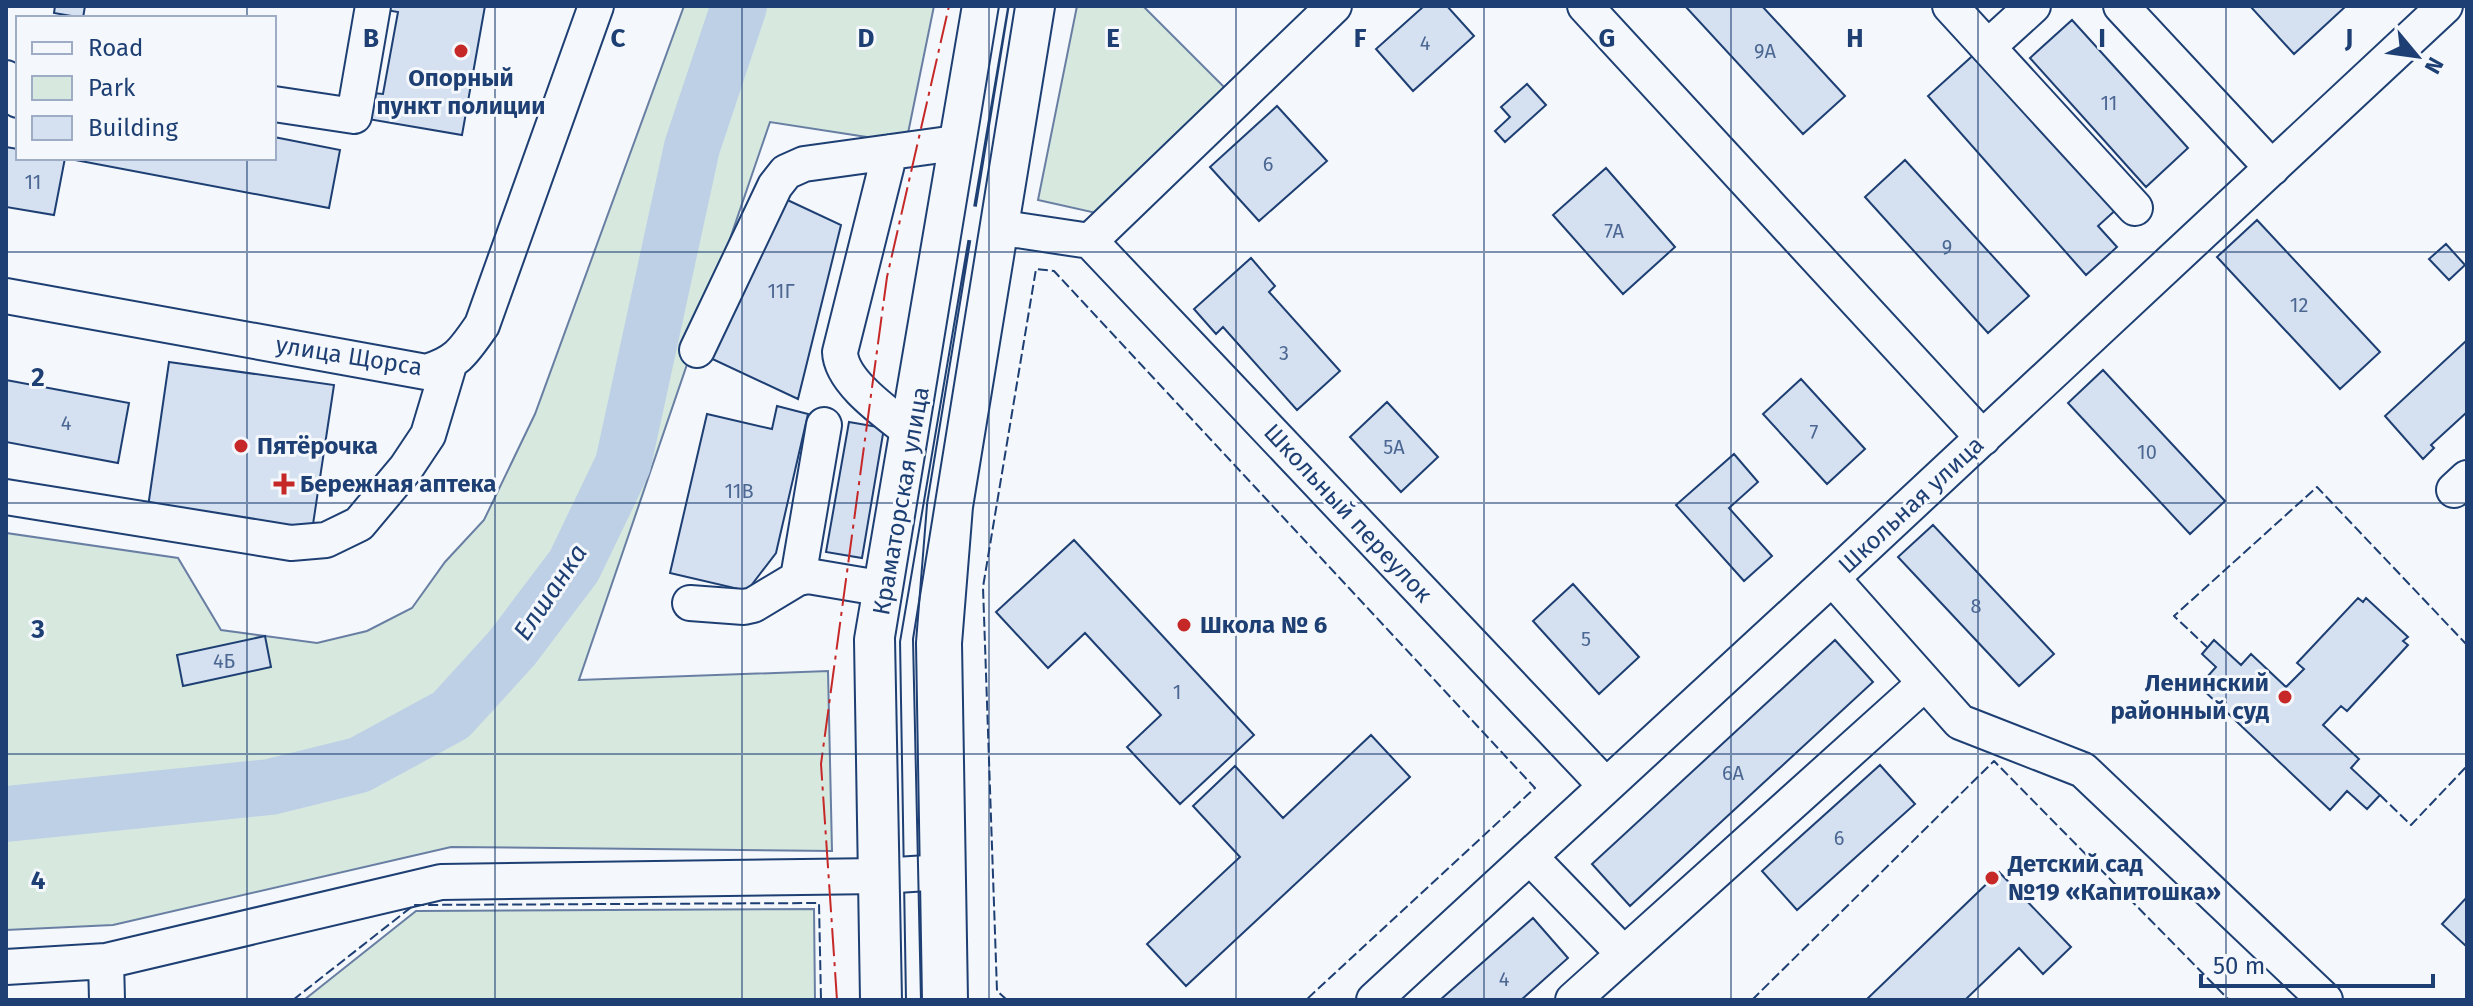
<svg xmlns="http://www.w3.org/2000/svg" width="2473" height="1006" viewBox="0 0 2473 1006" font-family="'Fira Sans',sans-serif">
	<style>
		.green { fill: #d7e8df; stroke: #687fa3; stroke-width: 2 }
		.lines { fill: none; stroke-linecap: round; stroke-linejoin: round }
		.river { stroke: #bed0e5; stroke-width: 56 }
		.building { fill: #d5e0f0; stroke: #1d3f73; stroke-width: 2 }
		.minor-casing { stroke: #1d3f73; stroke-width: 38 }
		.major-casing { stroke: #1d3f73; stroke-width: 48 }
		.minor { stroke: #f4f7fb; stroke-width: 34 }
		.major { stroke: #f4f7fb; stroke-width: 44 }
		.tram { stroke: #1d3f73; stroke-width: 2 }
		.fence { stroke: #1d3f73; stroke-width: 2; stroke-dasharray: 10 4; stroke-linecap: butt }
		.power { stroke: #c62828; stroke-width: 2; stroke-dasharray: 28 6 4 6; stroke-linecap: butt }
		.grid { fill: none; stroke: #1d3f73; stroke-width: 2; stroke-opacity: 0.55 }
		.poi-dot { fill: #c62828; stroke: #f4f7fb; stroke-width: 3 }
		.labels { text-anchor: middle; stroke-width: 6; stroke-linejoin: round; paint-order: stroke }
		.number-label { font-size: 20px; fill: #4b6792 }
		.poi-label { font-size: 24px; font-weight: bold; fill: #1d3f73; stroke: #f4f7fb; text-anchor: start }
		.street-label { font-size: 24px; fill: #1d3f73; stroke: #f4f7fb }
		.water-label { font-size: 26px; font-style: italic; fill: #1d3f73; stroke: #f4f7fb }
		.grid-label { font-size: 26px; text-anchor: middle; font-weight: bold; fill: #1d3f73; stroke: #f4f7fb; stroke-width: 6; stroke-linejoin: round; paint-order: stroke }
	</style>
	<rect width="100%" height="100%" fill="#f4f7fb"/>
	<path class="green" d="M 684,6 L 934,6 L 906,143 L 770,122 L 579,680 L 828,671 L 832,851 L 451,847 L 113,925 L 6,930 L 6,533 L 178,558 L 221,630 L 317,643 L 367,631 L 412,608 L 445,562 L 484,520 L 535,414 Z
		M 1077,6 L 1143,6 L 1226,89 L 1096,213 L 1038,200 Z
		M 814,909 L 815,1000 L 304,1000 L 416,911 Z"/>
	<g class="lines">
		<path class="river" d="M 6,814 L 270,787 L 359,765 L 451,715 L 512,648 L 574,566 L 623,464 L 692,147 L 739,6"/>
	</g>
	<path class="building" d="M 55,6 L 85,6 L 83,18 L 54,13 Z
		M 387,6 L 485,6 L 462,135 L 368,119 L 373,93 L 383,94 L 398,12 L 386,10 Z
		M 1424,6 L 1447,6 L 1474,36 L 1413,91 L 1376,49 Z
		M 1685,6 L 1762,6 L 1845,96 L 1803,134 Z
		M 2250,6 L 2346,6 L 2294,54 Z
		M 2072,20 L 2188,148 L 2146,187 L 2030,58 Z
		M 1979,50 L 2119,207 L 2098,226 L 2117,247 L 2086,275 L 1928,96 Z
		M 1527,84 L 1546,105 L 1505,142 L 1495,131 L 1510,117 L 1501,107 Z
		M 1277,106 L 1327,161 L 1259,221 L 1210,167 Z
		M 274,137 L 340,150 L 329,208 L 70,159 L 274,158 Z
		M 6,147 L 18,149 L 18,158 L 65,158 L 54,215 L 6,207 Z
		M 1905,160 L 2029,296 L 1988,333 L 1865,197 Z
		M 1606,168 L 1675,247 L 1623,294 L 1553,215 Z
		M 781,197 L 841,225 L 798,399 L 706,356 Z
		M 2257,220 L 2380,352 L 2340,389 L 2217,257 Z
		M 2446,244 L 2465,265 L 2449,280 L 2429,259 Z
		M 1251,258 L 1275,286 L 1269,292 L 1340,371 L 1297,410 L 1223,327 L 1216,334 L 1194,309 Z
		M 2467,340 L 2467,412 L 2431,445 L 2434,448 L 2423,459 L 2385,416 Z
		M 169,362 L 334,385 L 312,531 L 148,507 Z
		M 2103,370 L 2225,501 L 2190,534 L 2068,403 Z
		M 1801,379 L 1865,449 L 1827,484 L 1763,414 Z
		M 6,380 L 129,403 L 118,463 L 6,442 Z
		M 1387,402 L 1438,457 L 1401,492 L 1350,437 Z
		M 777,406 L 808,414 L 776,553 L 747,591 L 670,573 L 707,414 L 772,429 Z
		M 849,422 L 884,428 L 862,558 L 826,552 Z
		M 1734,454 L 1758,482 L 1729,508 L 1772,556 L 1744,581 L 1676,505 Z
		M 1933,525 L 2054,654 L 2019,686 L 1898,557 Z
		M 1074,540 L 1254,735 L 1180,804 L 1127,747 L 1161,715 L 1085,633 L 1048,668 L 996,612 Z
		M 1573,584 L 1639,657 L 1599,694 L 1533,621 Z
		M 2358,598 L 2363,602 L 2366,598 L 2408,637 L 2403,641 L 2408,645 L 2347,711 L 2341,706 L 2323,725 L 2359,759 L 2351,768 L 2380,795 L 2367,809 L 2347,791 L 2330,810 L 2199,686 L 2216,667 L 2202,654 L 2214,640 L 2241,665 L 2251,654 L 2286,687 L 2304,669 L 2297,663 Z
		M 265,636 L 271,667 L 183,686 L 177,655 Z
		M 1835,640 L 1873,682 L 1630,906 L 1592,864 Z
		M 1371,735 L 1410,777 L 1186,986 L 1147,944 L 1240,857 L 1193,806 L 1235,766 L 1283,818 Z
		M 1880,765 L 1915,804 L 1797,910 L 1762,871 Z
		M 1999,872 L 2071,947 L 2043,974 L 2019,948 L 1965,1000 L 1866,1000 Z
		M 2467,897 L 2467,947 L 2442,924 Z
		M 1533,918 L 1568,958 L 1521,1000 L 1440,1000 Z"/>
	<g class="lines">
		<defs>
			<path id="minor" d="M 1585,6 L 1983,438
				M 1950,6 L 2135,208
				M 2121,6 L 2272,168
				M 1989,46 L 2033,6
				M 6,78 L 18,100
				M 274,104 L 354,116 L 373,6
				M 890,152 L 840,352 C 841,383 890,415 913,434
				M 950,220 L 1090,241 L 1606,786
				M 1090,241 L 1334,6
				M 6,296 L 426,372 C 457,363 464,351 482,325 L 596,6
				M 697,350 L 775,186 L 786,172 L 804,164 L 963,142
				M 824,425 L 798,578 L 808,576 L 885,589
				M 2454,490 L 2467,478
				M 6,497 L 291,543 L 326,540 L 359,524 L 406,468 L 428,435 L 449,365
				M 1832,578 L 1960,722 L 2083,770 L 2325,1000
				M 690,603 L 744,607 L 753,605 L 798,578
				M 1530,857 L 1624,954
				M 106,961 L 107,1000
				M 6,967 L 106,961 L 441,882 L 881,876 L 943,872
				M 1374,1000 L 1832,578 L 2445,6
				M 1573,1000 L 1925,683"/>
			<path id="major" d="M 883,1000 L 877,640 L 985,6
				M 945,1000 L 939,643 L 950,506 L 1032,6"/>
		</defs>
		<use href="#minor" class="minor-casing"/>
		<use href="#major" class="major-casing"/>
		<use href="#minor" class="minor"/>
		<use href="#major" class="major"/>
		<path class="tram" d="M 902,1000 L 895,638 L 999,6
			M 921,1000 L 913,639 L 1015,6"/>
		<path class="fence" d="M 2208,648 L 2174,616 L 2317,487 L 2467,645
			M 2380,795 L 2411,825 L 2467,766
			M 293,1000 L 414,905 L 819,903 L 821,1000
			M 1007,1000 L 997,991 L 983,587 L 1036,269 L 1054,271 L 1535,788 L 1306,1000
			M 1752,1000 L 1994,761 L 2229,1000"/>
		<path class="power" d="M 837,1000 L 821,764 L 887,277 L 949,6"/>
	</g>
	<path class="grid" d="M 247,6 L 247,18M 495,6 L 495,1000M 742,6 L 742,1000M 989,6 L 989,1000M 1236,6 L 1236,1000M 1484,6 L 1484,1000M 1731,6 L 1731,1000M 1978,6 L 1978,1000M 2226,6 L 2226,1000M 247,158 L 247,1000M 6,252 L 2467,252M 6,503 L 2467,503M 6,754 L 2467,754"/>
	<g class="poi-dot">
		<circle cx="461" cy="51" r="8"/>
		<circle cx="241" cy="446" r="8"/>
		<path d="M280 472h8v8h8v8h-8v8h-8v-8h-8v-8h8z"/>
		<circle cx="1184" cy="625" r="8"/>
		<circle cx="2285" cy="697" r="8"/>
		<circle cx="1992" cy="878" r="8"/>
	</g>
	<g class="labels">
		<g class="number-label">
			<text x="1425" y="50">4</text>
			<text x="1765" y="58">9А</text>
			<text x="2109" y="110">11</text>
			<text x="1268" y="171">6</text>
			<text x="33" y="189">11</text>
			<text x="1614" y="238">7А</text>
			<text x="1947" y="254">9</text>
			<text x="781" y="298">11Г</text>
			<text x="2299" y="312">12</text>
			<text x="1284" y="360">3</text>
			<text x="66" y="430">4</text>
			<text x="1814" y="439">7</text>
			<text x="1394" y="454">5А</text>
			<text x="2147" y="459">10</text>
			<text x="739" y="498">11В</text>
			<text x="1976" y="613">8</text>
			<text x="1586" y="646">5</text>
			<text x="224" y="668">4Б</text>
			<text x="1177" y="699">1</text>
			<text x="1733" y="780">6А</text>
			<text x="1839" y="845">6</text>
			<text x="1504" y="986">4</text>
		</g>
		<g class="poi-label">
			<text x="461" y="86" text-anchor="middle">Опорный<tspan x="461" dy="28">пункт полиции</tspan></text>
			<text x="257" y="454">Пятёрочка</text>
			<text x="300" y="492">Бережная аптека</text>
			<text x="1200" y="633">Школа № 6</text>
			<text x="2269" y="691" text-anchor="end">Ленинский<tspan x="2269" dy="28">районный суд</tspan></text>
			<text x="2008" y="872">Детский сад<tspan x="2008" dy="28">№19 «Капитошка»</tspan></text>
		</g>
		<g class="street-label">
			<text transform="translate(349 356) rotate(9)" y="8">улица Щорса</text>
			<text transform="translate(901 501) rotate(-80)" y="8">Краматорская улица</text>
			<text transform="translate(1911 505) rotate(-43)" y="8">Школьная улица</text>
			<text transform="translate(1348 513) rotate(47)" y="8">Школьный переулок</text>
		</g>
		<g class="water-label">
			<text transform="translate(550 592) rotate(-56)" y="9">Елшанка</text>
		</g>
	</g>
	<g class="grid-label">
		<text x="371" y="47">B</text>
		<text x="618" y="47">C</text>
		<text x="866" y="47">D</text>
		<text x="1113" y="47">E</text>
		<text x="1360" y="47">F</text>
		<text x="1607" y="47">G</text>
		<text x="1855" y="47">H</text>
		<text x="2102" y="47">I</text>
		<text x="2349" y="47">J</text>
		<text x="38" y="386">2</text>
		<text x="38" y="638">3</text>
		<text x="38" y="889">4</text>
	</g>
	<rect width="2473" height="1006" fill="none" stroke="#1d3f73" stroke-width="16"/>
	<rect x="16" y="16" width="260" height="144" fill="#f4f7fb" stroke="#9eadc5" stroke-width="2"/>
	<rect x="32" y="42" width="40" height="12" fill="#f4f7fb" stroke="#9eadc5" stroke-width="2"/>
	<text x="88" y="56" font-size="24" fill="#1d3f73">Road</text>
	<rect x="32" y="76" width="40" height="24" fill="#d7e8df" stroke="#9eadc5" stroke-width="2"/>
	<text x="88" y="96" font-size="24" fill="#1d3f73">Park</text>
	<rect x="32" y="116" width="40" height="24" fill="#d5e0f0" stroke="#9eadc5" stroke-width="2"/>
	<text x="88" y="136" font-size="24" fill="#1d3f73">Building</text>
	<g transform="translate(2417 56) rotate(119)" stroke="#f4f7fb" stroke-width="6" paint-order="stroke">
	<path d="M0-6L14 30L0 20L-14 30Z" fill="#1d3f73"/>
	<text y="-12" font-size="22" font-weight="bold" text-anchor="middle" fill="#1d3f73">N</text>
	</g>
	<path d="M2201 974v12h232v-12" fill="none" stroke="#1d3f73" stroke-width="4"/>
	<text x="2213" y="974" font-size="24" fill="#1d3f73" stroke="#f4f7fb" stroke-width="6" paint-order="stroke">50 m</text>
</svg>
